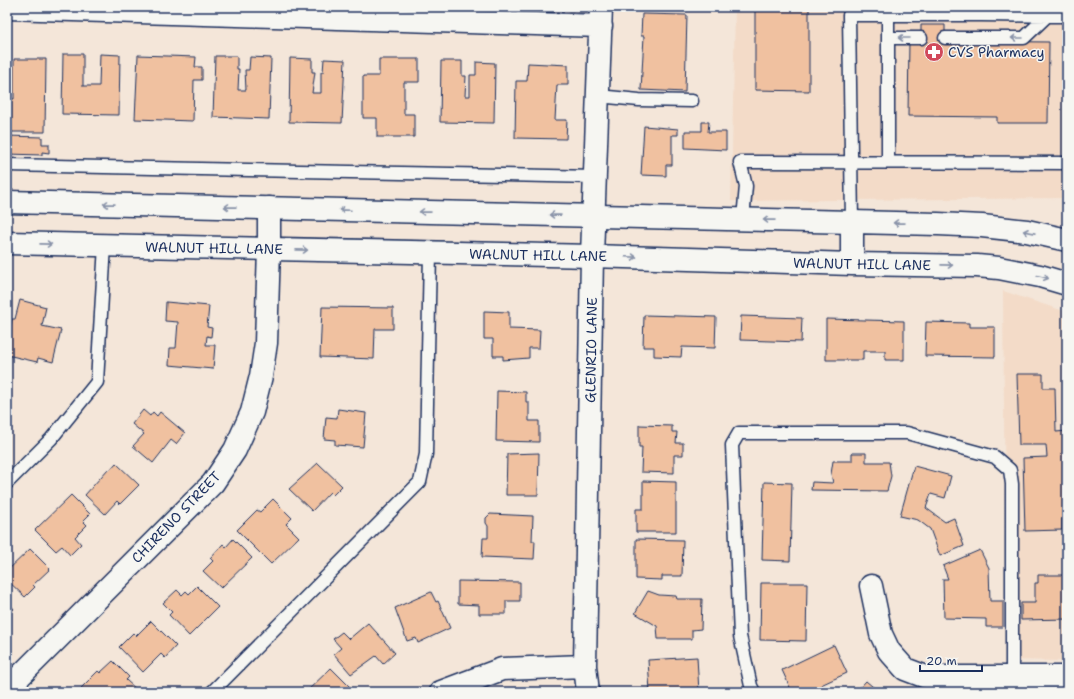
<svg xmlns="http://www.w3.org/2000/svg" width="1074" height="699" viewBox="0 0 1074 699" font-family="'Shantell Sans',sans-serif">
	<style>
		.built { fill: #f3dbc8 }
		.building { fill: #f0c1a0; stroke: #1b2f5e }
		.lines { fill: none; stroke-linecap: round; stroke-linejoin: round }
		.service-casing { stroke: #1b2f5e; stroke-width: 15 }
		.minor-casing { stroke: #1b2f5e; stroke-width: 25 }
		.secondary-casing { stroke: #1b2f5e; stroke-width: 25 }
		.service { stroke: #f6f6f2; stroke-width: 12 }
		.minor { stroke: #f6f6f2; stroke-width: 22 }
		.secondary { stroke: #f6f6f2; stroke-width: 22 }
		.oneway { stroke: #8892a8 }
		.labels { text-anchor: middle; stroke-width: 3; stroke-linejoin: round; paint-order: stroke }
		.poi-label { font-size: 14px; fill: #1b2f5e; stroke: #f6f6f2; text-anchor: start }
		.street-label { font-size: 14px; fill: #1b2f5e; stroke: #f6f6f2 }
	</style>
	<rect width="100%" height="100%" fill="#f4e6d9"/>
	<filter id="ink" filterUnits="userSpaceOnUse"><feTurbulence type="fractalNoise" baseFrequency=".025" numOctaves="2"/><feDisplacementMap in="SourceGraphic" scale="8" xChannelSelector="R" yChannelSelector="G"/><feConvolveMatrix kernelMatrix="1 2 1 2 8 2 1 2 1" color-interpolation-filters="sRGB"/></filter>
	<g filter="url(#ink)">
		<path class="built" d="M 735,7 L 1067,7 L 1067,198 L 731,201 Z
			M 1003,291 L 1067,312 L 1067,661 L 1006,660 Z"/>
		<path class="building" d="M 755,7 L 809,7 L 809,91 L 755,90 Z
			M 642,14 L 687,15 L 685,92 L 641,90 L 644,36 L 641,36 Z
			M 921,25 L 945,25 L 945,41 L 1049,42 L 1048,123 L 997,123 L 997,117 L 908,116 L 909,41 L 921,41 Z
			M 63,54 L 83,54 L 83,86 L 99,86 L 100,54 L 120,55 L 119,115 L 62,114 Z
			M 138,55 L 196,57 L 195,67 L 202,67 L 202,80 L 194,80 L 193,121 L 135,119 Z
			M 215,56 L 237,56 L 237,69 L 239,69 L 238,90 L 246,90 L 245,70 L 249,70 L 250,57 L 271,58 L 269,119 L 213,117 Z
			M 290,58 L 312,59 L 312,72 L 315,72 L 312,93 L 321,93 L 321,72 L 323,72 L 324,59 L 345,60 L 342,123 L 289,122 Z
			M 14,59 L 46,59 L 45,132 L 7,132 L 7,98 L 14,99 Z
			M 379,59 L 419,59 L 419,82 L 404,82 L 404,114 L 414,114 L 414,137 L 377,137 L 377,118 L 363,118 L 363,76 L 379,76 Z
			M 441,61 L 462,61 L 462,76 L 466,76 L 465,96 L 470,96 L 470,75 L 476,75 L 476,62 L 495,63 L 494,123 L 440,122 Z
			M 528,63 L 568,65 L 568,85 L 557,85 L 555,120 L 567,120 L 566,139 L 515,138 L 516,81 L 527,81 Z
			M 702,122 L 709,122 L 708,132 L 726,132 L 726,150 L 685,148 L 685,131 L 702,131 Z
			M 644,126 L 678,129 L 678,135 L 672,135 L 672,165 L 666,165 L 666,176 L 641,175 Z
			M 7,136 L 42,137 L 42,144 L 49,144 L 49,153 L 42,152 L 42,155 L 7,154 Z
			M 20,300 L 46,307 L 42,326 L 61,330 L 53,362 L 38,358 L 37,362 L 7,355 L 7,341 L 12,319 L 15,319 Z
			M 166,302 L 209,306 L 207,327 L 212,328 L 211,337 L 207,336 L 206,345 L 215,345 L 213,369 L 169,365 L 170,348 L 176,348 L 178,322 L 165,321 Z
			M 322,307 L 393,308 L 393,329 L 375,329 L 374,359 L 320,357 Z
			M 484,311 L 509,312 L 509,329 L 540,330 L 539,348 L 529,348 L 529,358 L 503,360 L 503,356 L 493,356 L 493,339 L 484,339 Z
			M 644,315 L 716,317 L 715,348 L 682,347 L 681,357 L 654,356 L 654,347 L 643,347 Z
			M 741,316 L 802,318 L 801,342 L 740,340 Z
			M 826,319 L 904,321 L 904,360 L 885,360 L 885,351 L 863,351 L 863,360 L 826,360 Z
			M 926,322 L 969,323 L 969,327 L 995,327 L 995,357 L 925,356 Z
			M 1017,374 L 1043,374 L 1043,388 L 1055,388 L 1056,432 L 1067,431 L 1067,518 L 1062,519 L 1062,530 L 1025,531 L 1023,458 L 1047,457 L 1046,445 L 1019,445 Z
			M 497,391 L 526,392 L 526,402 L 529,402 L 529,421 L 539,421 L 539,442 L 496,441 Z
			M 338,409 L 366,413 L 363,447 L 335,445 L 335,440 L 324,439 L 326,417 L 337,418 Z
			M 143,410 L 150,416 L 153,412 L 157,416 L 160,412 L 185,433 L 176,444 L 171,440 L 153,463 L 133,446 L 144,434 L 132,424 Z
			M 639,425 L 672,426 L 672,432 L 677,432 L 676,443 L 683,443 L 683,455 L 674,455 L 674,473 L 641,472 L 642,447 L 639,447 Z
			M 539,453 L 538,495 L 506,495 L 507,454 Z
			M 852,453 L 866,453 L 866,462 L 889,462 L 891,476 L 887,491 L 811,490 L 812,482 L 833,483 L 831,474 L 833,461 L 852,461 Z
			M 116,463 L 139,485 L 120,504 L 117,501 L 105,514 L 85,495 L 108,469 L 109,471 Z
			M 318,463 L 342,486 L 333,495 L 330,492 L 312,511 L 289,489 Z
			M 914,466 L 951,476 L 945,498 L 931,494 L 926,508 L 945,522 L 954,518 L 964,546 L 940,556 L 930,529 L 918,520 L 900,516 Z
			M 643,481 L 676,482 L 676,532 L 636,532 L 636,509 L 643,509 Z
			M 764,482 L 792,483 L 790,561 L 762,560 Z
			M 71,495 L 90,514 L 83,521 L 87,525 L 75,537 L 81,544 L 70,555 L 62,546 L 56,551 L 35,530 Z
			M 273,499 L 292,518 L 286,524 L 299,537 L 271,564 L 237,530 L 257,510 L 260,512 Z
			M 490,514 L 533,516 L 532,541 L 535,541 L 534,559 L 482,557 L 483,538 L 488,538 L 488,526 L 486,523 L 486,518 Z
			M 233,539 L 252,558 L 221,588 L 203,571 L 213,561 L 210,558 L 223,544 L 226,547 Z
			M 636,539 L 683,540 L 682,576 L 662,576 L 662,580 L 636,579 Z
			M 30,549 L 50,569 L 33,585 L 35,587 L 25,597 L 7,580 L 7,571 Z
			M 980,550 L 989,568 L 990,601 L 1003,601 L 1003,627 L 986,627 L 986,619 L 944,618 L 943,579 L 948,579 L 943,566 Z
			M 1038,575 L 1067,575 L 1067,619 L 1021,620 L 1021,603 L 1035,603 L 1035,583 L 1038,583 Z
			M 458,581 L 520,582 L 520,601 L 506,601 L 506,614 L 479,614 L 479,605 L 458,604 Z
			M 761,583 L 807,583 L 806,641 L 760,640 Z
			M 197,586 L 218,607 L 189,636 L 169,615 L 172,612 L 163,603 L 177,590 L 182,595 L 186,591 L 189,594 Z
			M 648,591 L 659,595 L 676,596 L 677,599 L 702,599 L 701,629 L 692,630 L 692,639 L 658,639 L 657,626 L 635,613 Z
			M 431,592 L 436,602 L 438,601 L 450,628 L 418,643 L 416,638 L 407,641 L 395,608 Z
			M 7,601 L 14,609 L 7,615 Z
			M 151,621 L 176,646 L 165,658 L 161,654 L 143,672 L 119,647 L 133,633 L 136,636 Z
			M 368,623 L 395,653 L 383,664 L 376,656 L 351,674 L 334,654 L 341,648 L 333,639 L 342,632 L 349,639 Z
			M 834,645 L 847,673 L 821,685 L 824,692 L 792,692 L 782,670 Z
			M 697,657 L 699,692 L 650,692 L 648,660 Z
			M 113,661 L 129,677 L 126,680 L 137,690 L 135,692 L 85,692 L 81,688 L 98,671 L 100,673 Z
			M 331,668 L 350,687 L 346,692 L 306,692 Z
			M 866,681 L 879,692 L 856,692 Z"/>
		<g class="lines">
			<defs>
				<path id="service" d="M 981,15 L 1067,16
					M 888,38 L 921,38
					M 945,38 L 1024,38 L 1047,16
					M 598,96 L 639,100 L 692,101
					M 888,162 L 888,15
					M 7,165 L 595,177
					M 743,219 L 746,186 L 740,162 L 1067,163
					M 852,222 L 849,15 L 981,15 L 981,7
					M 7,483 L 51,439 L 97,382 L 105,245
					M 212,692 L 420,482 L 426,454 L 430,253
					M 754,692 L 751,686 L 740,636 L 732,445 L 739,433 L 907,433 L 995,457 L 1010,470 L 1012,484 L 1012,677"/>
				<path id="minor" d="M 7,8 L 601,26
					M 871,586 L 881,634 L 889,651 L 905,669 L 926,677 L 1067,677
					M 7,689 L 213,483 L 235,450 L 252,412 L 261,376 L 266,343 L 269,249 L 269,208
					M 441,692 L 502,669 L 585,666
					M 588,692 L 585,666 L 592,256 L 601,7"/>
				<path id="secondary" d="M 7,202 L 938,224 L 982,226 L 1027,231 L 1067,240
					M 852,222 L 852,264
					M 7,243 L 592,256 L 852,264 L 977,266 L 999,268 L 1040,276 L 1067,284"/>
			</defs>
			<use href="#service" class="service-casing"/>
			<use href="#minor" class="minor-casing"/>
			<use href="#secondary" class="secondary-casing"/>
			<use href="#service" class="service"/>
			<use href="#minor" class="minor"/>
			<use href="#secondary" class="secondary"/>
		</g>
		<defs><path id="oneway-shaft" d="M-6 0H5M1.5-3L5.5 0L1.5 3" fill="none" stroke-width="1.6" stroke-linecap="round" stroke-linejoin="round"/></defs>
		<g class="oneway">
			<use href="#oneway-shaft" transform="translate(904 38) rotate(180)"/>
			<use href="#oneway-shaft" transform="translate(1017 38) rotate(180)"/>
			<use href="#oneway-shaft" transform="translate(109 204) rotate(-179)"/>
			<use href="#oneway-shaft" transform="translate(230 207) rotate(-179)"/>
			<use href="#oneway-shaft" transform="translate(345 210) rotate(-178)"/>
			<use href="#oneway-shaft" transform="translate(425 212) rotate(-179)"/>
			<use href="#oneway-shaft" transform="translate(555 215) rotate(-179)"/>
			<use href="#oneway-shaft" transform="translate(769 220) rotate(-179)"/>
			<use href="#oneway-shaft" transform="translate(899 223) rotate(-179)"/>
			<use href="#oneway-shaft" transform="translate(1029 232) rotate(-169)"/>
			<use href="#oneway-shaft" transform="translate(46 244) rotate(1)"/>
			<use href="#oneway-shaft" transform="translate(302 250) rotate(1)"/>
			<use href="#oneway-shaft" transform="translate(631 257) rotate(2)"/>
			<use href="#oneway-shaft" transform="translate(947 265) rotate(1)"/>
			<use href="#oneway-shaft" transform="translate(1043 277) rotate(15)"/>
		</g>
	</g>
	<defs>
		<symbol id="pharmacy-disc" viewBox="-11 -11 22 22"><circle r="9.5" fill="#d1495b" stroke="#f6f6f2"/><path d="M-2-6h4v4h4v4h-4v4h-4v-4h-4v-4h4Z" fill="#fff"/></symbol>
	</defs>
	<g fill-rule="evenodd">
		<use href="#pharmacy-disc" x="923" y="41" width="22" height="22"/>
	</g>
	<g class="labels">
		<g class="poi-label">
			<text x="948" y="57">CVS Pharmacy</text>
		</g>
		<g class="street-label">
			<text transform="translate(214 248) rotate(1)" y="5">WALNUT HILL LANE</text>
			<text transform="translate(538 255) rotate(1)" y="5">WALNUT HILL LANE</text>
			<text transform="translate(862 264) rotate(1)" y="5">WALNUT HILL LANE</text>
			<text transform="translate(591 350) rotate(-89)" y="5">GLENRIO LANE</text>
			<text transform="translate(176 517) rotate(-46)" y="5">CHIRENO STREET</text>
		</g>
	</g>
	<rect width="1074" height="699" fill="none" stroke="#f6f6f2" stroke-width="24"/>
	<rect x="12" y="12" width="1050" height="675" fill="none" stroke="#1b2f5e" stroke-width="1.5" filter="url(#ink)"/>
	<path d="M920 665v6h62v-6" fill="none" stroke="#1b2f5e" stroke-width="2"/>
	<text x="926" y="665" font-size="12" fill="#1b2f5e" stroke="#f6f6f2" stroke-width="3" paint-order="stroke">20 m</text>
</svg>
